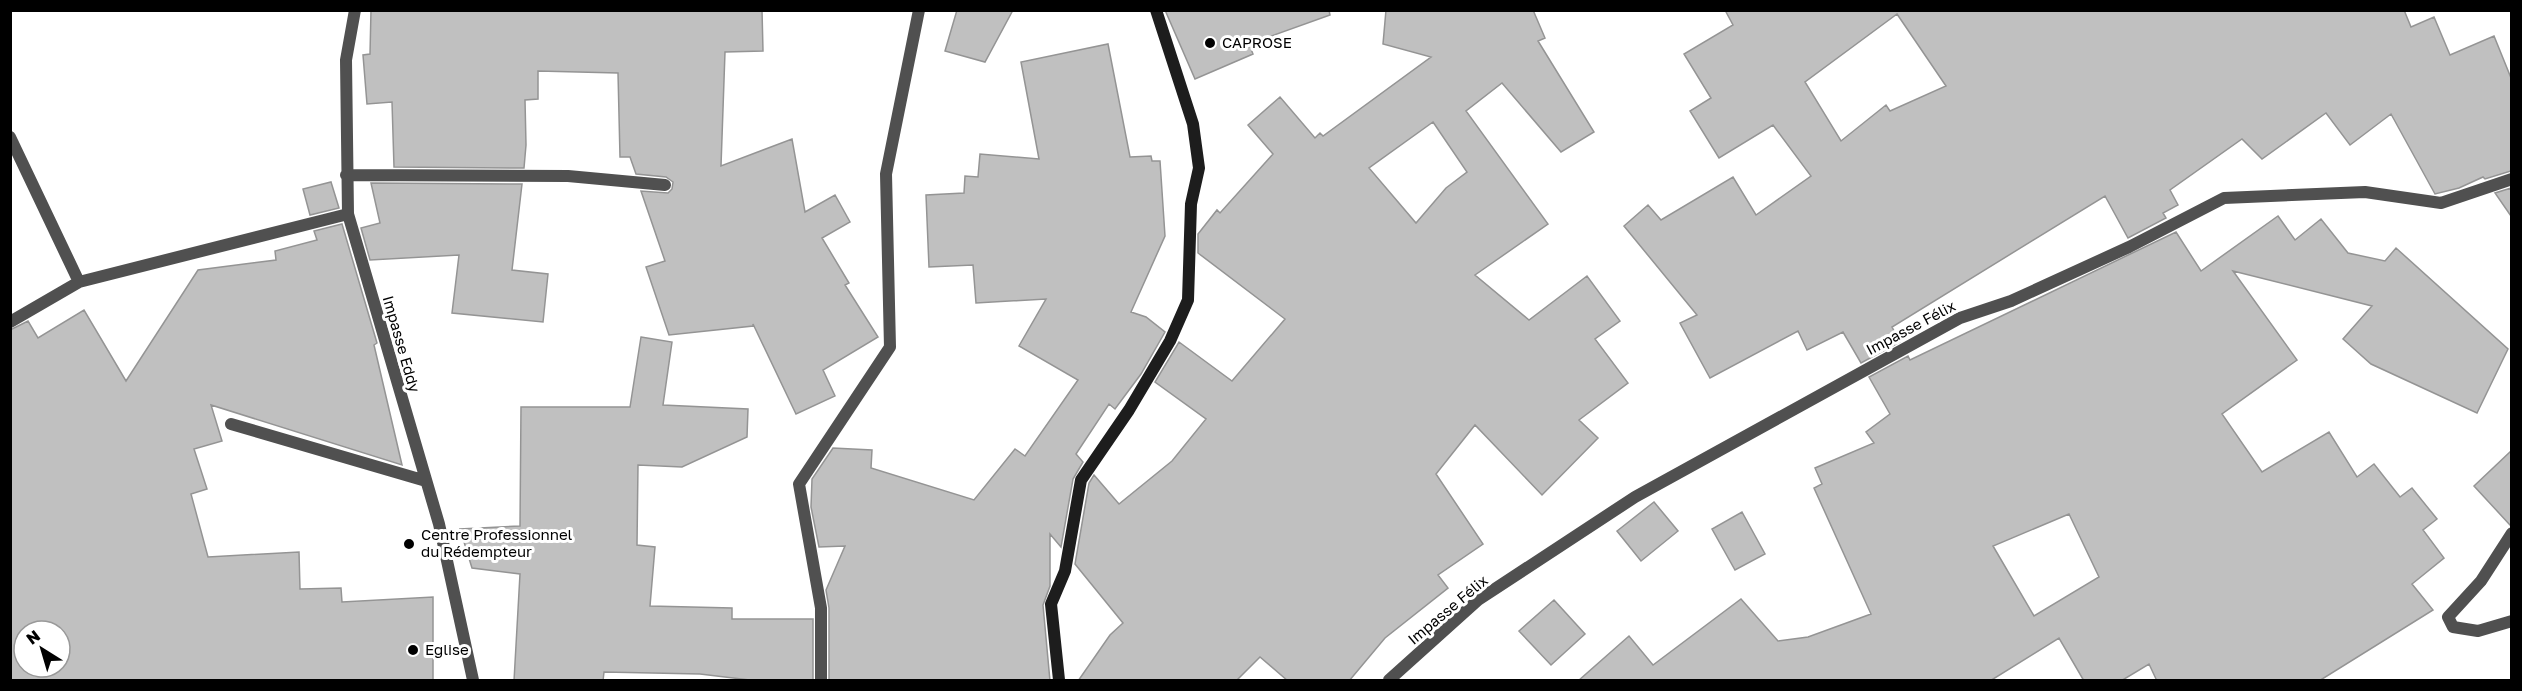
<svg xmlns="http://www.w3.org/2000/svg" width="2522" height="691" viewBox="0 0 2522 691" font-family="'Golos Text',sans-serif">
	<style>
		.building { fill: #c0c0c0; stroke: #949494; stroke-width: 1.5; fill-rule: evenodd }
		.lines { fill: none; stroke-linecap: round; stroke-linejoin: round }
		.lane { stroke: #505050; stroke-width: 12 }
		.street { stroke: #505050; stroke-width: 12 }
		.secondary { stroke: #1d1d1d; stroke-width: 12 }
		.poi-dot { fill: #000; stroke: #fff; stroke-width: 2 }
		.labels { text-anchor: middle; stroke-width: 6; stroke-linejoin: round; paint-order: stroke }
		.poi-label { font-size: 15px; fill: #000; stroke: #fff; text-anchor: start }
		.street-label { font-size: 15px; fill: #000; stroke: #fff }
	</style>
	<rect width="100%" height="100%" fill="#fff"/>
	<path class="building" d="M 371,10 L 762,10 L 763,51 L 725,52 L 721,166 L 792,139 L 805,212 L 835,195 L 850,222 L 822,238 L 849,283 L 845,285 L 878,337 L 823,370 L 835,396 L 796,414 L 753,324 L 753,326 L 669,335 L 646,267 L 665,261 L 641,191 L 668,193 L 672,189 L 673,182 L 666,177 L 636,174 L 630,157 L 620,157 L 618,73 L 538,71 L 538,99 L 525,100 L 526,145 L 524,168 L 394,167 L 392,102 L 367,104 L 363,55 L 370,54 Z
		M 957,10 L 1013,10 L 985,62 L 945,51 Z
		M 1165,10 L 1329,10 L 1330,15 L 1249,44 L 1253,54 L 1195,79 Z
		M 1386,10 L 1533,10 L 1545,38 L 1538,41 L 1594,132 L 1561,152 L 1502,83 L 1466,111 L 1548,224 L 1475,275 L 1529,320 L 1587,276 L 1620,321 L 1595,339 L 1628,383 L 1579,420 L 1598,438 L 1542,495 L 1475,425 L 1436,474 L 1483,544 L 1438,575 L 1448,588 L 1385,638 L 1349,681 L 1288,681 L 1260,657 L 1236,681 L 1078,681 L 1110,635 L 1123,623 L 1075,564 L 1089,483 L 1094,475 L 1119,504 L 1172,461 L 1206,419 L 1155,382 L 1179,342 L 1232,381 L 1285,319 L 1198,253 L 1198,234 L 1217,210 L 1220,213 L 1273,154 L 1248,125 L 1280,97 L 1315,138 L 1320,133 L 1323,136 L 1431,57 L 1383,44 ZM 1433,122 L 1467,172 L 1446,188 L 1416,223 L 1369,168 Z
		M 1725,10 L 2404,10 L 2411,27 L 2434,17 L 2450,55 L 2494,36 L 2511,78 L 2511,171 L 2485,179 L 2483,177 L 2459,188 L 2435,194 L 2391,114 L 2350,145 L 2326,113 L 2262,159 L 2242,139 L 2170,190 L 2178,205 L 2163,213 L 2166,218 L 2128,238 L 2105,196 L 1892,327 L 1900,342 L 1861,363 L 1843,332 L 1807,350 L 1798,331 L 1710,378 L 1680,323 L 1697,315 L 1624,226 L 1648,205 L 1661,220 L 1733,177 L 1756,215 L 1811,176 L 1773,125 L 1719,158 L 1690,111 L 1711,98 L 1684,54 L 1733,25 ZM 1897,14 L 1946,86 L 1890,111 L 1886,105 L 1841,141 L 1805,82 Z
		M 1108,44 L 1130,157 L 1151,156 L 1152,161 L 1160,161 L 1165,236 L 1131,312 L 1146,317 L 1165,332 L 1141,374 L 1115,409 L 1109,404 L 1076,454 L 1083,462 L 1073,479 L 1061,547 L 1050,534 L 1050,586 L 1043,605 L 1050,681 L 829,681 L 829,608 L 826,590 L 845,546 L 819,547 L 811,507 L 812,479 L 833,448 L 872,450 L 871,468 L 974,500 L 1015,449 L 1025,456 L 1078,380 L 1019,346 L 1046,299 L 976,303 L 973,265 L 929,267 L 926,195 L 964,193 L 965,176 L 978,177 L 980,154 L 1039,159 L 1021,62 Z
		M 331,182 L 339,208 L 310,215 L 303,189 Z
		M 371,183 L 522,184 L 512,270 L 548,274 L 543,322 L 452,313 L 459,255 L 370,260 L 361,228 L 380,223 Z
		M 2511,188 L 2511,216 L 2495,193 Z
		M 2278,216 L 2295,240 L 2321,219 L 2348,253 L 2385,261 L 2396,248 L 2508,349 L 2477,413 L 2371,364 L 2343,339 L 2372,306 L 2233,271 L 2297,360 L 2222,414 L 2262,472 L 2329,432 L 2357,477 L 2374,464 L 2400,497 L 2412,488 L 2437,519 L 2423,530 L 2444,558 L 2412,584 L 2433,610 L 2319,681 L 2157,681 L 2149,664 L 2121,681 L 2084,681 L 2059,638 L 1990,681 L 1578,681 L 1629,636 L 1653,665 L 1741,599 L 1778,641 L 1808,637 L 1871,614 L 1814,488 L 1822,484 L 1815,468 L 1874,443 L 1866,432 L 1890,414 L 1869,377 L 1908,356 L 1910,360 L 2176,232 L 2201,271 ZM 2069,514 L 2099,577 L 2034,616 L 1993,546 Z
		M 342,224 L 377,343 L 374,345 L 402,465 L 211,405 L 222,441 L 194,449 L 207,489 L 191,494 L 208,557 L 299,552 L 300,589 L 341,588 L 342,602 L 433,597 L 433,681 L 11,681 L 10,330 L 28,321 L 38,338 L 84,310 L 126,381 L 198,270 L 276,260 L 275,251 L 317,240 L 314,231 ZM 24,631 L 60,631 L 60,667 L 24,667 Z
		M 641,337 L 672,342 L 663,405 L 748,409 L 747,437 L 682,467 L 638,465 L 637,545 L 655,547 L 650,606 L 732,608 L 732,619 L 813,619 L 813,681 L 758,681 L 700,674 L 604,672 L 603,681 L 514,681 L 520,574 L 472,568 L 460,529 L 520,526 L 521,407 L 630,407 Z
		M 2511,451 L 2511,525 L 2510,525 L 2474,486 Z
		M 1654,502 L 1678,531 L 1641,561 L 1617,531 Z
		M 1742,512 L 1765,554 L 1735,570 L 1712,529 Z
		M 1554,600 L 1585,634 L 1551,665 L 1519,631 Z"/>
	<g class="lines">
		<path class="lane" d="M 821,680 L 821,608 L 799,484 L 890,347 L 886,174 L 919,10"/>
		<path class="street" d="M 355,10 L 346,60 L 348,214 L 439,524 L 473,680
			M 10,137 L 79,282
			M 346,175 L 568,176 L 665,185
			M 10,322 L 79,282 L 348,214
			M 231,424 L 426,481
			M 2512,533 L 2481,581 L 2448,617 L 2453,627 L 2478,631 L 2512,621
			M 1389,680 L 1478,600 L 1635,497 L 1960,318 L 2011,301 L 2129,247 L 2224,198 L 2365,192 L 2441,203 L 2512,179"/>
		<path class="secondary" d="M 1059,680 L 1051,604 L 1065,571 L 1081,480 L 1129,410 L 1170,341 L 1188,300 L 1191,204 L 1199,168 L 1193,124 L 1156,10"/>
	</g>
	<g class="poi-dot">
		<circle cx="1210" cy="43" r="6"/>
		<circle cx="409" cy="544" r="6"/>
		<circle cx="413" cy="650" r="6"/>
	</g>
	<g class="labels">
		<g class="poi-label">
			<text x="1222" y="48">CAPROSE</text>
			<text x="421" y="540">Centre Professionnel<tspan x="421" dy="17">du Rédempteur</tspan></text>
			<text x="425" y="655">Eglise</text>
		</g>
		<g class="street-label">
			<text transform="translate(1911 328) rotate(-28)" y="5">Impasse Félix</text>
			<text transform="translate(401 344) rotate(74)" y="5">Impasse Eddy</text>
			<text transform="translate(1448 610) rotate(-40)" y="5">Impasse Félix</text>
		</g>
	</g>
	<rect width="2522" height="691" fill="none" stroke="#000000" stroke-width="24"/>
	<g transform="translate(42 649) rotate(323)"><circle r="28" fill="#ffffff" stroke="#999999" stroke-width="1.5"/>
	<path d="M0-4.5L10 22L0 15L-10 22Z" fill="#000000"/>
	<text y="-9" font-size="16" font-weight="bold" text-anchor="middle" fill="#000000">N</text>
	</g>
</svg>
